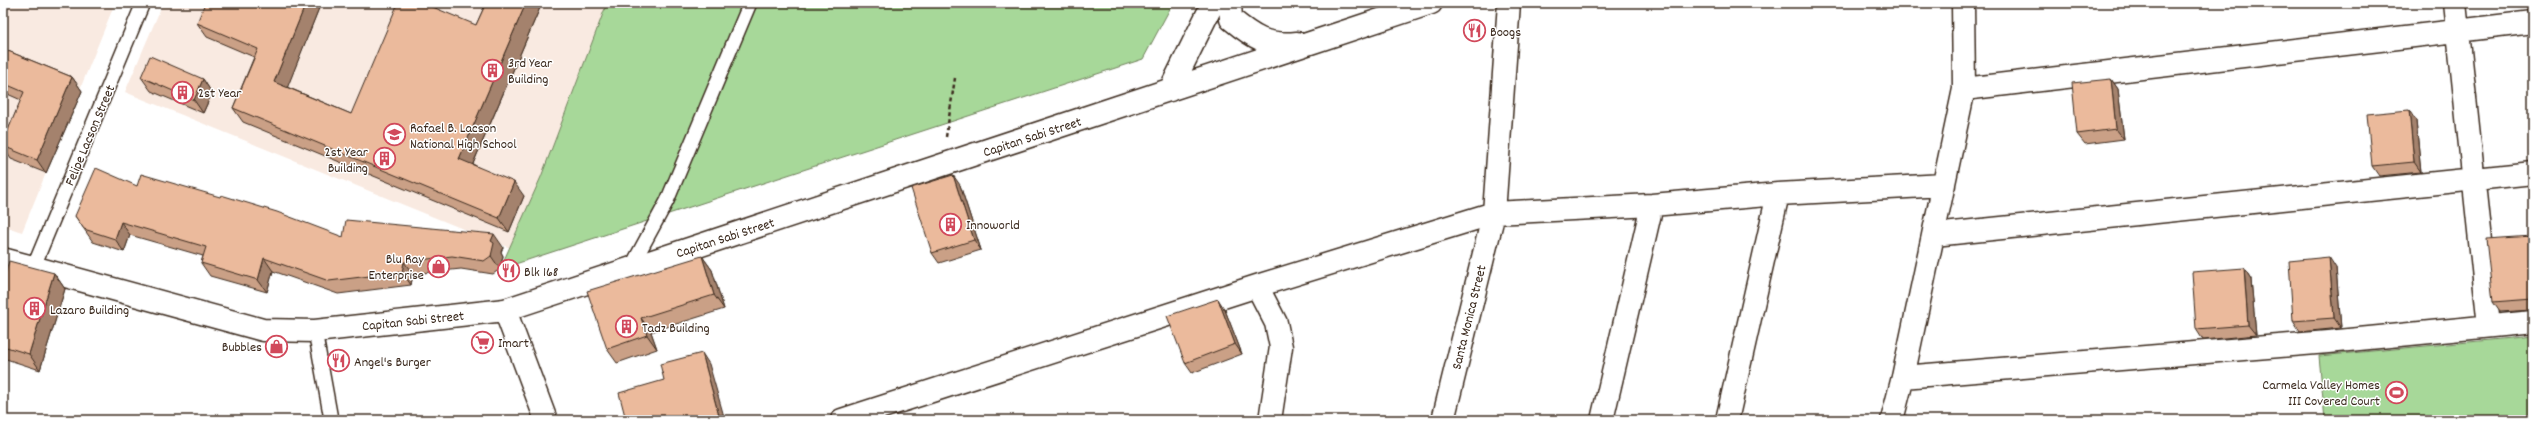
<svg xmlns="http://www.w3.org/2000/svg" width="2536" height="423" viewBox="0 0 2536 423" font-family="Dekko,sans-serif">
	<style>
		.built { fill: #f9eae1 }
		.green { fill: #a7d899; stroke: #71815c }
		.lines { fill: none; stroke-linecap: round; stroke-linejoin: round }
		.lane-casing { stroke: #3b2a1e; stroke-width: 16 }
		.street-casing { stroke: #3b2a1e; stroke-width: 25 }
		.secondary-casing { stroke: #3b2a1e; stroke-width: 25 }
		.path { stroke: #3b2a1e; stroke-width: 2.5; stroke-dasharray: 4 3; stroke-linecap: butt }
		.lane { stroke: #fff; stroke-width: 13 }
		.street { stroke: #fff; stroke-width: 22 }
		.secondary { stroke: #fff; stroke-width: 22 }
		.wall { fill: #caa086; stroke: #3b2a1e }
		.shaded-wall { fill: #a4826d; stroke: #3b2a1e }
		.building { fill: #ebba9c; stroke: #3b2a1e }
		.labels { text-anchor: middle; stroke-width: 3; stroke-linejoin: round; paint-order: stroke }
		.poi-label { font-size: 14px; fill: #3b2a1e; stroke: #fff; text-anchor: start }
		.street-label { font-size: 14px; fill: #3b2a1e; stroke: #fff }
	</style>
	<rect width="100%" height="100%" fill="#fff"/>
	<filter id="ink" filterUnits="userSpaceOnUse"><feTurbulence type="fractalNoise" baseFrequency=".025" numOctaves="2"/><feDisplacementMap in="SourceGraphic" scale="8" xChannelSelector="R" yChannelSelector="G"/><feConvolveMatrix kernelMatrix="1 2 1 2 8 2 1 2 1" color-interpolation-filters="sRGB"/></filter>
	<g filter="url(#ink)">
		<path class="built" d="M 3,3 L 115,3 L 22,232 L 3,226 Z
			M 163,3 L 607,3 L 541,177 L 510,248 L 125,92 Z"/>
		<path class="green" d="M 607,3 L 1173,3 L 1143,59 L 500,269 L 541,177 Z
			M 2533,336 L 2533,420 L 2325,420 L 2319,356 Z"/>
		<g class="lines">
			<defs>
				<path id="lane" d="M 34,266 L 143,3
					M 630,269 L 667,201 L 750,3
					M 315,331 L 331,419"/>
				<path id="street" d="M 2455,3 L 2489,326
					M 1964,89 L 2533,22
					M 1934,235 L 2533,173
					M 1257,286 L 1276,323 L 1281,347 L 1270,420
					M 505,310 L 546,420
					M 1903,377 L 2328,342 L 2533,322
					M 842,420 L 1257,286 L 1494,213 L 1652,205 L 1778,194 L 1944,185
					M 1443,420 L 1494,213 L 1509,3
					M 1602,420 L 1652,205
					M 1727,420 L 1778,194
					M 1892,420 L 1903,377 L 1964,89 L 1963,3"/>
				<path id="secondary" d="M 1230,3 L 1231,19 C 1254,38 1266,46 1297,43
					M 1170,90 L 1213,3
					M 3,259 L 263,330 L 315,331 L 505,310 L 1431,3"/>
			</defs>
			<use href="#lane" class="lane-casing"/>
			<use href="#street" class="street-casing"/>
			<use href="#secondary" class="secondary-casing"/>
			<path class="path" d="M 946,137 L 955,78"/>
			<use href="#lane" class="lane"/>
			<use href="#street" class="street"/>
			<use href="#secondary" class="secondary"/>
		</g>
		<path class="wall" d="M 321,3 L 287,87 L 351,114 L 476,25 L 486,3 L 542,3 L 473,164 L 524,196 L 509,232 L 243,122 L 233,108 L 254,57 L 207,37 L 197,23 Z
			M 3,49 L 72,77 L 82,91 L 46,173 L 11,159 L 3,147 L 3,142 L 21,100 L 3,92 Z
			M 141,77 L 203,79 L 212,93 L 203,113 L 151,91 Z
			M 2111,79 L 2118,89 L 2124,139 L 2085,144 L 2077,134 Z
			M 2416,121 L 2421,172 L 2379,176 L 2372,166 Z
			M 960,185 L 981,250 L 939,263 L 932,253 Z
			M 137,186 L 343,237 L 503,247 L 501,252 L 503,256 L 500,269 L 493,274 L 461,269 L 413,274 L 411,285 L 338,294 L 273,271 L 267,292 L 210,276 L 201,263 L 203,256 L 130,235 L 124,252 L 93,242 L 75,216 Z
			M 2533,236 L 2533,310 L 2500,312 L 2493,302 Z
			M 702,256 L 712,270 L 724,309 L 651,332 L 657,349 L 617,363 L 607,349 Z
			M 2244,268 L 2251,279 L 2256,335 L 2203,340 L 2196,329 Z
			M 2336,268 L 2341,328 L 2300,332 L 2293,321 Z
			M 54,273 L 65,289 L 40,370 L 3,358 L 3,281 Z
			M 1225,310 L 1242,354 L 1192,373 L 1185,363 Z"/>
		<path class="shaded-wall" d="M 306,3 L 321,3 L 284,96 L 274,82 Z
			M 526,3 L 542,3 L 469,173 L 459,159 Z
			M 72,77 L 82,91 L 46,173 L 37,160 Z
			M 203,79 L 212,93 L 203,113 L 194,100 Z
			M 2111,79 L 2118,89 L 2124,139 L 2116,129 Z
			M 2409,110 L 2416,121 L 2421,172 L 2414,162 Z
			M 953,175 L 960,185 L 981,250 L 974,240 Z
			M 514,182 L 524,196 L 509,232 L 499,218 Z
			M 121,222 L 130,235 L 124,252 L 115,239 Z
			M 494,234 L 503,247 L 501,252 L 503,256 L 500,269 L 491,256 L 491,241 Z
			M 702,256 L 712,270 L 724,309 L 714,295 Z
			M 2329,257 L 2336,268 L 2341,328 L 2334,318 Z
			M 264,258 L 273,271 L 267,292 L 258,280 Z
			M 404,262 L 413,274 L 411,285 L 402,272 Z
			M 2244,268 L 2251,279 L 2256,335 L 2248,325 Z
			M 54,273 L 65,289 L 40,370 L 29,354 Z
			M 1218,299 L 1225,310 L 1242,354 L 1235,344 Z
			M 641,318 L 651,332 L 657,349 L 647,335 Z
			M 702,353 L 709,364 L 725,420 L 720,420 Z"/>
		<path class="building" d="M 205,3 L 306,3 L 274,82 L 351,114 L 398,3 L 423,3 L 476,25 L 486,3 L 526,3 L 459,159 L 514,182 L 499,218 L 233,108 L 258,49 L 197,23 Z
			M 3,49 L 72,77 L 37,160 L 3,146 L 3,142 L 24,92 L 3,83 Z
			M 150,56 L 203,79 L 194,100 L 141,77 Z
			M 2111,79 L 2116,129 L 2077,134 L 2072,83 Z
			M 2409,110 L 2414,162 L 2372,166 L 2367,114 Z
			M 96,168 L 137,186 L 141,174 L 220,197 L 221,195 L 277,212 L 343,237 L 346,220 L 494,234 L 491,241 L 494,243 L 491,256 L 484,261 L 452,256 L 404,262 L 402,272 L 329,281 L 264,258 L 258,280 L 201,263 L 206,247 L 121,222 L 115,239 L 84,229 L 75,216 Z
			M 953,175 L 974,240 L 932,253 L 911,188 Z
			M 2533,236 L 2533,299 L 2493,302 L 2486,239 Z
			M 702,256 L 714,295 L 641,318 L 647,335 L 607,349 L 587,291 Z
			M 2329,257 L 2334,318 L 2293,321 L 2289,261 Z
			M 9,261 L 54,273 L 29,354 L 3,346 L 3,281 Z
			M 2244,268 L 2248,325 L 2196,329 L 2192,272 Z
			M 1218,299 L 1235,344 L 1185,363 L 1167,316 Z
			M 702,353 L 720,420 L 626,420 L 619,393 L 664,380 L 660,364 Z
			M 1302,416 L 1319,420 L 1301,420 Z"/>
	</g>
	<defs>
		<symbol id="restaurant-ring" viewBox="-11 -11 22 22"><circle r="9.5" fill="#fff" stroke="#d1495b" stroke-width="1.5"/><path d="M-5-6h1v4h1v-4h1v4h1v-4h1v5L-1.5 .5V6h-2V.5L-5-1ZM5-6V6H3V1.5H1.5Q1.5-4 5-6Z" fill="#d1495b"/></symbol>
		<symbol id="building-ring" viewBox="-11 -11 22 22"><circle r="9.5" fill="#fff" stroke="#d1495b" stroke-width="1.5"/><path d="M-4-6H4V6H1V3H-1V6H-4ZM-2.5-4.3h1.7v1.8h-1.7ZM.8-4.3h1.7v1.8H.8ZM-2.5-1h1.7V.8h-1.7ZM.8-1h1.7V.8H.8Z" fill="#d1495b"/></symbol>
		<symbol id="school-ring" viewBox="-11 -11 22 22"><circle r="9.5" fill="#fff" stroke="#d1495b" stroke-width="1.5"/><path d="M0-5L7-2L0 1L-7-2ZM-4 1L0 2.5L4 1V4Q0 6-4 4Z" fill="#d1495b"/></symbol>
		<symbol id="shop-ring" viewBox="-11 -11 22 22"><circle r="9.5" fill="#fff" stroke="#d1495b" stroke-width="1.5"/><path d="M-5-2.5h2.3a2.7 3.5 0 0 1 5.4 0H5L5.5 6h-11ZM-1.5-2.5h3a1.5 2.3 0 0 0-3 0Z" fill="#d1495b"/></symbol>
		<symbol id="supermarket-ring" viewBox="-11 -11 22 22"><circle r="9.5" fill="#fff" stroke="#d1495b" stroke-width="1.5"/><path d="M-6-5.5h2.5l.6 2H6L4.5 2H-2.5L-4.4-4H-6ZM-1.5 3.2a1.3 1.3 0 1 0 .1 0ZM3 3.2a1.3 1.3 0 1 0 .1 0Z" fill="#d1495b"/></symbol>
		<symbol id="stadium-ring" viewBox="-11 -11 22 22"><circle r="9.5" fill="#fff" stroke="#d1495b" stroke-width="1.5"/><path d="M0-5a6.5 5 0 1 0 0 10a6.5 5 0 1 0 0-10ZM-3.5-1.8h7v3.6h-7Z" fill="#d1495b"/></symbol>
	</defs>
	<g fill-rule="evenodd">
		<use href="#restaurant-ring" x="1462" y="18" width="25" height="25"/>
		<use href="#building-ring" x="480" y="58" width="25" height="25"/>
		<use href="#building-ring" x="170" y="80" width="25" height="25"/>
		<use href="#school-ring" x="382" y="122" width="25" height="25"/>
		<use href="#building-ring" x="372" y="146" width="25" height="25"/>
		<use href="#building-ring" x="938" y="212" width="25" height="25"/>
		<use href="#shop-ring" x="426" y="254" width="25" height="25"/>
		<use href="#restaurant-ring" x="496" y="258" width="25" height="25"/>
		<use href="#building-ring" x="22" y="296" width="25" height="25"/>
		<use href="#building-ring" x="614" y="314" width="25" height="25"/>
		<use href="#supermarket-ring" x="470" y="330" width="25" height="25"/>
		<use href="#shop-ring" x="264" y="334" width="25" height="25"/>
		<use href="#restaurant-ring" x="326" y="348" width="25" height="25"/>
		<use href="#stadium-ring" x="2384" y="380" width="25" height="25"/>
	</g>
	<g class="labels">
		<g class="poi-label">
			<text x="1490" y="36">Boogs</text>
			<text x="508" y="67">3rd Year<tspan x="508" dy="16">Building</tspan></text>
			<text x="198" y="97">2st Year</text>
			<text x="410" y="132">Rafael B. Lacson<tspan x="410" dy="16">National High School</tspan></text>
			<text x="368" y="156" text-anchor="end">2st Year<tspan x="368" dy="16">Building</tspan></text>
			<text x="966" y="229">Innoworld</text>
			<text x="424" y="263" text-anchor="end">Blu Ray<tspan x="424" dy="16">Enterprise</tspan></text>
			<text x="524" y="276">Blk 168</text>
			<text x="50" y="314">Lazaro Building</text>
			<text x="642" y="332">Tadz Building</text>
			<text x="498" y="347">Imart</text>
			<text x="262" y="351" text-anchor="end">Bubbles</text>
			<text x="354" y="366">Angel's Burger</text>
			<text x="2380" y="389" text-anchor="end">Carmela Valley Homes<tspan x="2380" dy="16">III Covered Court</tspan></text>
		</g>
		<g class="street-label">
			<text transform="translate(89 135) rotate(-67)" y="5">Felipe Lacson Street</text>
			<text transform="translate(1032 136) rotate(-18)" y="5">Capitan Sabi Street</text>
			<text transform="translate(725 237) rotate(-18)" y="5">Capitan Sabi Street</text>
			<text transform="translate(1468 317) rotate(-76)" y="5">Santa Monica Street</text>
			<text transform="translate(413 320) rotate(-6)" y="5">Capitan Sabi Street</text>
		</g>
	</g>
	<rect width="2536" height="423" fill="none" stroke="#fff" stroke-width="16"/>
	<rect x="8" y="8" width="2520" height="407" fill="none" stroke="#3b2a1e" stroke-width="1.5" filter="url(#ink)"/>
</svg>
